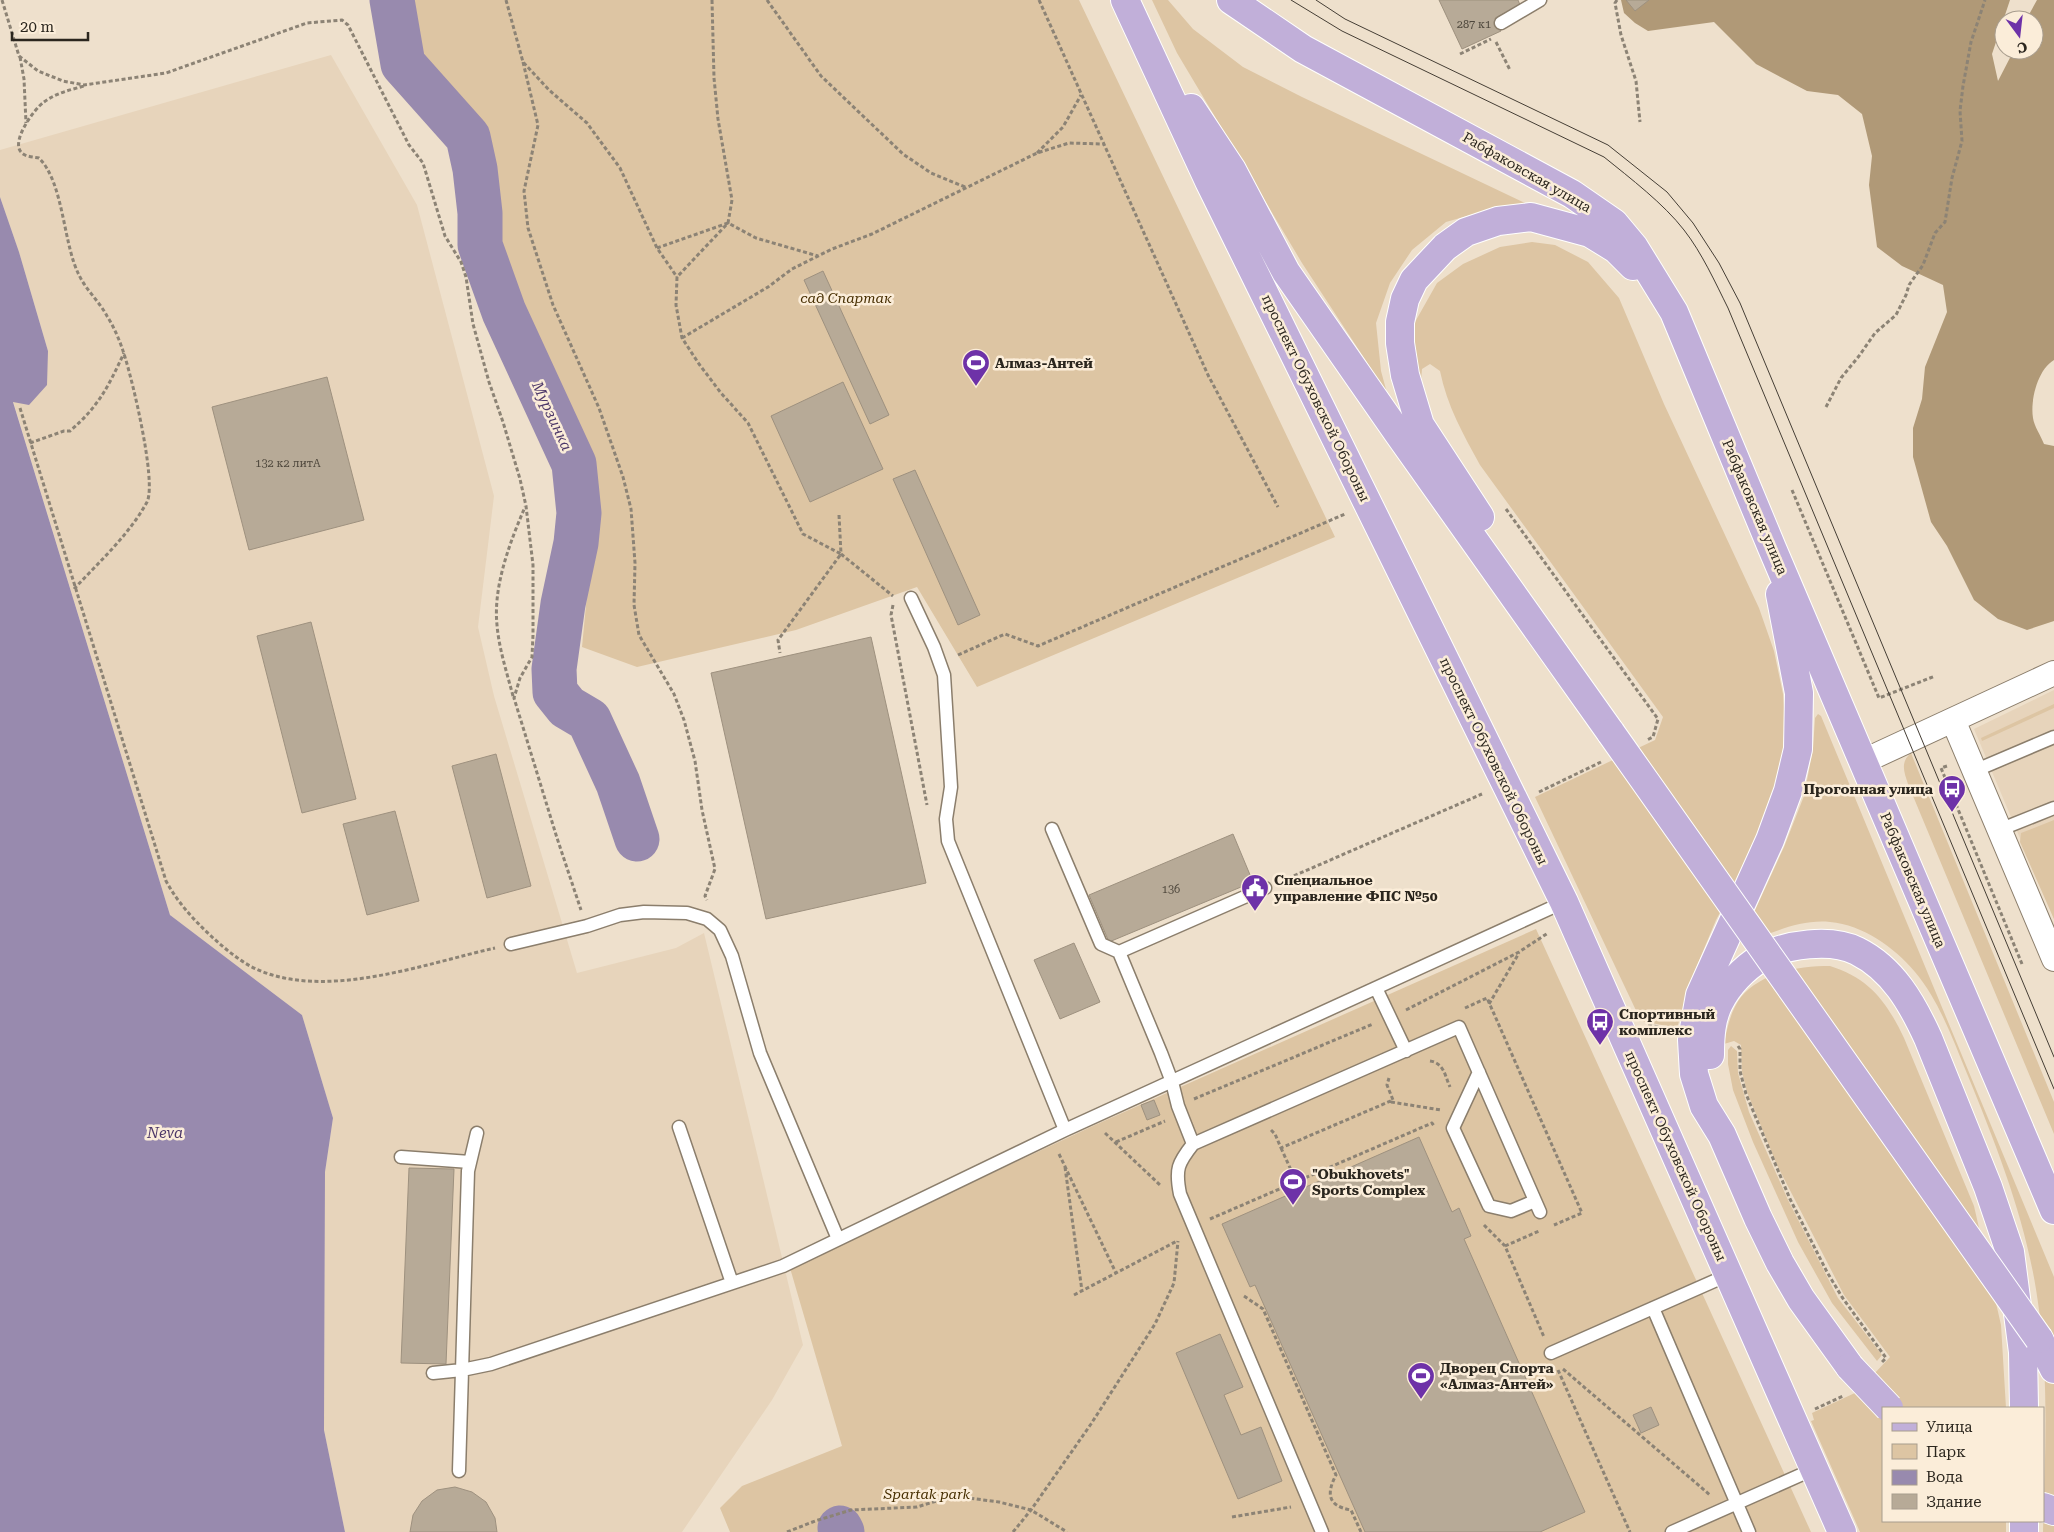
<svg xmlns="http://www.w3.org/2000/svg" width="2054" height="1532" viewBox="0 0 2054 1532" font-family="'Roboto Serif',serif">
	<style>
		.built { fill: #e7d4bb }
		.green { fill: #ddc5a3 }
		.forest { fill: #b09977 }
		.water { fill: #988aae }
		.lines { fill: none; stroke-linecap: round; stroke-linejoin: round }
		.river { stroke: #988aae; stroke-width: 45 }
		.building { fill: #b7aa97; stroke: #9e917f }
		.lane-casing { stroke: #8b7e6c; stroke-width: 15 }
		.street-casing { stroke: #8b7e6c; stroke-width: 26 }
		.primary-casing { stroke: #fff; stroke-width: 30 }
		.path { stroke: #8c8375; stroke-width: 3; stroke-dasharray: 4 2.5; stroke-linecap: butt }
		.lane { stroke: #fff; stroke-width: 12 }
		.street { stroke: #fff; stroke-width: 24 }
		.primary { stroke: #c1afd9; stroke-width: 28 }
		.tram { stroke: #453e35; stroke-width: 1 }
		.primary-bridge-casing { stroke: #fff; stroke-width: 30; stroke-linecap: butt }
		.primary-bridge { stroke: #c1afd9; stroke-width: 28 }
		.labels { text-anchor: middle; stroke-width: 5; stroke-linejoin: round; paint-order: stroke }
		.number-label { font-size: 11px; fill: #4e473c }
		.street-label { font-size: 14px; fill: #2b261e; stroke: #fbedd9 }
		.park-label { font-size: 14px; font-style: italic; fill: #462e00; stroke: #fbedd9 }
		.poi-label { font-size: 14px; font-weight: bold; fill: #2b261e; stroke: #fbedd9; text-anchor: start }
		.water-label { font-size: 15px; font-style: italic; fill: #4d3869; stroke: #fbedd9 }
	</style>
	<rect width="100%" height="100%" fill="#eee0cc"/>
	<path class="built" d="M 331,55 L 417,205 L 494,496 L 478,627 L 494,696 L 577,973 L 676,948 L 704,933 L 803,1345 L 772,1400 L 682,1532 L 345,1532 L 324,1430 L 325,1172 L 333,1118 L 302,1015 L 170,915 L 13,401 L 48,351 L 19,252 L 0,197 L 0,150 Z
		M 2054,690 L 2054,919 L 1974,729 Z"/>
	<path class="green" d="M 404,0 L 1079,0 L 1335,537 L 977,687 L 917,587 L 796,630 L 637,667 L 582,647 L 596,501 L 591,470 L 572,415 L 539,357 L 490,246 L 492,205 L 485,157 L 473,127 L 416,65 L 404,36 Z
		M 1152,0 L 1168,0 L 1193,29 L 1243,67 L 1302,97 L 1527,204 L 1488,210 L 1446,222 L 1412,250 L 1390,283 L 1376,323 L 1381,371 L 1387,393 L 1302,263 L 1177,53 Z
		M 1532,242 L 1555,245 L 1588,262 L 1619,298 L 1664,404 L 1759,608 L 1774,651 L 1783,694 L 1785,720 L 1783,749 L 1776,788 L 1743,870 L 1716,920 L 1693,975 L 1677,1028 L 1641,1021 L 1535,797 L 1655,740 L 1663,717 L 1480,465 C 1463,434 1447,406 1440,371 L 1430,364 L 1422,369 L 1420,392 L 1414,351 L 1415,322 L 1437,283 L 1463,264 L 1500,247 Z
		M 2054,704 L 2054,708 L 1982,741 L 1981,738 Z
		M 1818,714 L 1821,716 L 2054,1277 L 2054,1532 L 2043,1532 C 2045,1458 2049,1383 2039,1310 C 2029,1228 1999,1152 1968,1076 C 1953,1040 1940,1002 1915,972 C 1894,947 1863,925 1830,922 C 1800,919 1771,933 1744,944 L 1740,943 L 1784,847 L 1804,796 L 1813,749 L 1815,718 Z
		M 1911,753 L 2054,1102 L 2054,1134 L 1908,784 C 1904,772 1900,762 1911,753 Z
		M 2054,820 L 2054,919 L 2020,842 L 2021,833 Z
		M 1536,929 L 1811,1532 L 730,1532 L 720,1508 L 742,1486 L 842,1446 L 790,1268 L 1095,1125 Z
		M 1830,966 C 1869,978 1887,1002 1904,1038 L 1974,1206 L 2001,1325 L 2006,1408 L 1883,1408 L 1883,1521 L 2006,1521 L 2006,1532 L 1860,1532 L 1811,1421 L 1814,1420 L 1812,1413 L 1857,1392 L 1890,1357 L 1844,1295 L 1777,1165 L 1747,1092 L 1742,1072 L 1741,1045 L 1734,1041 L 1724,1044 C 1727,1028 1731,1010 1741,997 C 1762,972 1799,966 1830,966 Z
		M 1731,1046 L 1737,1051 L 1738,1073 L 1749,1112 L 1788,1200 L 1838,1298 L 1882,1355 L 1877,1361 L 1832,1303 L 1798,1242 L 1753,1142 L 1733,1090 L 1728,1064 L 1728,1050 Z"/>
	<path class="forest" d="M 1621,0 L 2010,0 L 1992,54 L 1998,81 L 2014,50 L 2034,50 L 2034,20 L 2026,20 L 2037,0 L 2054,0 L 2054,360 C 2038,369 2030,400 2033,418 C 2034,426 2041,436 2044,444 L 2054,446 L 2054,621 L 2027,630 L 1998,619 L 1974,600 L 1947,546 L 1931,522 L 1913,457 L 1913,428 L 1922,399 L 1925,367 L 1947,312 L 1943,285 L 1902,266 L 1877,247 L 1869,185 L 1872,156 L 1862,114 L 1838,95 L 1807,91 L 1756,64 L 1714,22 L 1648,31 L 1635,23 L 1624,13 Z"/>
	<path class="water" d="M 0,197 L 19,252 L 48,351 L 47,385 L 29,405 L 13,402 L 170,915 L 302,1015 L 333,1118 L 325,1172 L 324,1430 L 345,1532 L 0,1532 Z"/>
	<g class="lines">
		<path class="river" d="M 392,0 L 403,64 L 468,137 L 475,169 L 480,213 L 480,245 L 504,312 L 574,464 L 579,513 L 576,543 L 563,604 L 554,669 L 555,692 L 567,707 L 589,720 L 618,783 L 637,839
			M 840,1528 L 842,1532"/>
	</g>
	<path class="building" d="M 1439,0 L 1518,0 L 1520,5 L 1495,18 L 1501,31 L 1462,49 Z
		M 1626,0 L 1649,0 L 1635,11 Z
		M 823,271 L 889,415 L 870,424 L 804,280 Z
		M 327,377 L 364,520 L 249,550 L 212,407 Z
		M 843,382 L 883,469 L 810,502 L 771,416 Z
		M 915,470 L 980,615 L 958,625 L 893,479 Z
		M 311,622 L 356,799 L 302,813 L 257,636 Z
		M 871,637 L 926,883 L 766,919 L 711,673 Z
		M 496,754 L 531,886 L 487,898 L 452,766 Z
		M 395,811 L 419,901 L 367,915 L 343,824 Z
		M 1233,834 L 1253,882 L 1109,942 L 1089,895 Z
		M 1074,943 L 1100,1002 L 1060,1019 L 1034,960 Z
		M 1154,1100 L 1160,1115 L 1147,1120 L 1141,1105 Z
		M 1419,1137 L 1452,1212 L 1459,1208 L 1471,1236 L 1464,1239 L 1585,1512 L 1540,1532 L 1365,1532 L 1255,1285 L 1250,1287 L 1222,1224 Z
		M 409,1168 L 454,1169 L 446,1364 L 401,1363 Z
		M 1220,1334 L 1243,1387 L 1224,1395 L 1241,1435 L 1261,1427 L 1282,1481 L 1238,1499 L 1176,1353 Z
		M 1651,1407 L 1659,1425 L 1641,1433 L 1633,1415 Z
		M 455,1487 L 472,1492 L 486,1502 L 495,1518 L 497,1532 L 410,1532 L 413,1515 L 422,1501 L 437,1490 Z"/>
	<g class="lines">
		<defs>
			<path id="lane" d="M 1501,23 L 1540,0
				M 911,598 L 934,647 L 944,675 L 951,787 L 946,819 L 948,841 L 1065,1130
				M 1974,771 L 2054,737
				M 1052,829 L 1101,944 L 1119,952 L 1161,1053 L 1172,1082 L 1178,1106 L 1193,1144
				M 1999,830 L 2054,808
				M 511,944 L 587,926 L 620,915 L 644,912 L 687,913 L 707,919 L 720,930 L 732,956 L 760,1053 L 838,1239
				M 1119,952 L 1265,888
				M 1376,988 L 1406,1051
				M 1479,1072 L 1453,1128 L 1489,1206 L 1511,1211 L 1535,1201
				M 679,1127 L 732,1283
				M 401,1157 L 470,1162
				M 1653,1308 L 1749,1532
				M 1551,1353 L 1728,1275
				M 433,1373 L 462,1370 L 491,1364 L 783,1266 L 1065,1130 L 1564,902
				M 459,1471 L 468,1171 L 477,1133
				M 1322,1532 L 1180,1194 C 1175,1169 1178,1163 1193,1144 L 1459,1027 L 1540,1212
				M 1672,1532 L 1814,1469"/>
			<path id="street" d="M 1953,720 L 2054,959
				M 1862,762 L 2054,673"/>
			<path id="primary" d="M 1125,0 L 1209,181 L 1564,902 L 1842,1532
				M 1231,0 L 1303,49 L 1572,194 L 1614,223 L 1634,247 L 1674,312 L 1772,548 L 2054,1210
				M 1191,108 L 1232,170 L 1286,272 L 1398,433 L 1611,733
				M 1480,517 L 1420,425 L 1405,375 L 1400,343 L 1400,322 L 1405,299 L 1414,280 L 1445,247 L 1466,232 L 1498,221 L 1531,217 L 1590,233 L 1616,249 L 1633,266
				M 1780,594 L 1799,693 L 1798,749 L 1788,791 L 1770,840 L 1700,995 L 1692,1040 L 1694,1074 L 1704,1106 L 1722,1135 L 1758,1218 L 1780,1263 L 1801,1299 L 1850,1367
				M 1710,1055 C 1710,1036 1711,1019 1719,1003 C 1728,985 1744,968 1761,958 C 1786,944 1831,938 1857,951 C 1893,969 1912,1003 1928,1038 L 1988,1187 L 2010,1252 L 2023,1352 L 2024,1408
				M 2039,1339 L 2054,1369
				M 2043,1507 L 2054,1511
				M 2024,1532 L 2024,1521"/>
		</defs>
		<use href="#lane" class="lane-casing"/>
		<use href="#street" class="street-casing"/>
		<use href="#primary" class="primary-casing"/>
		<path class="path" d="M 2,0 L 19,56 L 38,71 L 63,81 L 84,85 L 166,73 L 307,23 L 342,20 L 348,25 L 409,145 L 423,163 L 445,236 L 461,262 L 466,277 L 473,324 L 489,382 L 503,422 L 520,479 L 526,506 L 533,565 L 533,635 L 532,657 L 520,678 L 514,698 L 557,838 L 581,910
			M 506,0 L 523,62 L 549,90 L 587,123 L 620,168 L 657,248 L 677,277
			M 712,0 L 714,78 L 718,119 L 732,200 L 728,223 L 677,277 L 676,305 L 682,338 L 699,364 L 721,393 L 748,423 L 803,534 L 841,554 L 778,640 L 780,653
			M 767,0 L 821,76 L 903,154 L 931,173 L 965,187
			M 1039,0 L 1208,375 L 1278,507
			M 1617,0 L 1615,3 L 1621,35 L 1636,81 L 1640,122
			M 1496,42 L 1510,70
			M 1460,54 L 1491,39
			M 20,57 L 24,79 L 26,123
			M 523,62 L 538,125 L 524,191 L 528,228 L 553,305 L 599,408 L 623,477 L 631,509 L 635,563 L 634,605 L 639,635 L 674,694 L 684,720 L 695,761 L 702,810 L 715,869 L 705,896 L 707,900
			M 1037,153 L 1063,127 L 1081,95
			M 657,248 L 728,223 L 756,238 L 818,256
			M 682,338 L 768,287 L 792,269 L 832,249 L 872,234 L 1037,153 L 1069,143 L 1103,144
			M 1826,407 L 1841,378 L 1859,356 L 1875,333 L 1896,315 L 1906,295 L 1909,285 L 1923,265 L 1935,233 L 1945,222 L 1952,178 L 1962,141 L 1960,111 L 1963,86 L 1971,42 L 1985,0
			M 20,408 L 166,881 C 178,903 193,919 211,936 C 223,947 236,958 250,966 C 320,1003 423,964 495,948
			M 30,443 L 64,431 L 70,431 C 99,406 108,387 124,353
			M 1792,490 L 1879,698 L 1935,676
			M 1506,509 L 1658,719 L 1653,737 L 1647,740
			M 839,515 L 841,554 L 893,596
			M 74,589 C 99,562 129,535 147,502 C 157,482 132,378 124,354 C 120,341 114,327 107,316 C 99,301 86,290 79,275 C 63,244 64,183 39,158 C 34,157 25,157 21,152 C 11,141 34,109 44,102 C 56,93 70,90 84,86
			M 893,605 L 891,615 L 927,805
			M 958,655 L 1005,634 L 1038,646 L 1345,514
			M 513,696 C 507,673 499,649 497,625 C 493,586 510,542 525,507
			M 1947,766 L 1941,768 L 2022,964
			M 1539,792 L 1601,762
			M 1282,881 L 1482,794
			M 1489,1004 L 1519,953
			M 1465,1008 L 1487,998 L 1582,1213 L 1554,1225
			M 1406,1010 L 1519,952 L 1548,933
			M 1648,1025 L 1668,1029
			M 1738,1046 L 1740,1049 L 1740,1071 L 1746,1094 L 1790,1199 L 1827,1272 L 1842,1297 L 1886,1358 L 1881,1363
			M 1430,1061 C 1444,1063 1445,1076 1450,1087
			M 1194,1099 L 1373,1024
			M 1391,1102 L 1441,1110
			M 1271,1130 L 1275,1134 L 1281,1148 L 1393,1100 L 1387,1085 L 1389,1078
			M 1105,1133 L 1160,1185
			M 1116,1142 L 1165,1121
			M 1281,1148 L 1296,1181
			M 1059,1154 L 1116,1273
			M 1065,1167 L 1082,1291
			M 1210,1219 L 1432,1123 L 1434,1126
			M 1484,1225 L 1505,1246 L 1544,1337
			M 1505,1246 L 1539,1231
			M 1074,1295 L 1177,1241
			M 1244,1296 L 1263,1309 L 1336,1475 C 1326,1494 1328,1506 1351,1510 L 1361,1532
			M 1563,1369 L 1710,1495
			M 1558,1370 L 1630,1532
			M 1815,1409 L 1843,1396
			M 1232,1517 L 1291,1507
			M 787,1532 L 815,1521 L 851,1510 L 917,1507 L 943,1499 L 961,1497 L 999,1502 L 1031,1510 L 1067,1532
			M 1013,1532 L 1031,1510 L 1091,1424 L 1155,1324 L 1174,1283 L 1178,1241"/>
		<use href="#lane" class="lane"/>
		<use href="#street" class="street"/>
		<use href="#primary" class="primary"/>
		<path class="tram" d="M 1291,0 L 1342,31 L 1604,157 C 1630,178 1664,204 1684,230 C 1702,253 1715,282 1728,308 L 2054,1089
			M 1316,0 L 1345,19 L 1608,145 L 1667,192 L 1693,223 L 1719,263 L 1740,303 L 2054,1057"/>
		<defs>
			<path id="primary-bridge" d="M 1611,733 L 2039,1339
				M 1850,1367 L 1889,1408"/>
		</defs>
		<use href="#primary-bridge" class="primary-bridge-casing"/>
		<use href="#primary-bridge" class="primary-bridge"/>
	</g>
	<defs>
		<symbol id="stadium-pin" viewBox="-11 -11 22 30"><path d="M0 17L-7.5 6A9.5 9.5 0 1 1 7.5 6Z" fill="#6e32a8" stroke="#fbedd9"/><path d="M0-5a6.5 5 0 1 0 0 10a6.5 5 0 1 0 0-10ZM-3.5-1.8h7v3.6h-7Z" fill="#fff"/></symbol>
		<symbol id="bus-pin" viewBox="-11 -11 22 30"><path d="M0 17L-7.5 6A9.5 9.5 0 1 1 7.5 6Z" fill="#6e32a8" stroke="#fbedd9"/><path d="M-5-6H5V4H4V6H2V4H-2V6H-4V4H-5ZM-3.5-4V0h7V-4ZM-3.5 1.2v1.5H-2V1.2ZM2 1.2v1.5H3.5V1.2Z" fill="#fff"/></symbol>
		<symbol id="civic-pin" viewBox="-11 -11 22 30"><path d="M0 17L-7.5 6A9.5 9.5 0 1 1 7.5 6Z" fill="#6e32a8" stroke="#fbedd9"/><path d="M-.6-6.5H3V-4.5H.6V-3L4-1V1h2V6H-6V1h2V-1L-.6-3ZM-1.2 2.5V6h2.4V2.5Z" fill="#fff"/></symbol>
	</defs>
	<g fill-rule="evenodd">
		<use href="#stadium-pin" x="960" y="347" width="32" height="43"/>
		<use href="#bus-pin" x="1936" y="773" width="32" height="43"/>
		<use href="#civic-pin" x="1239" y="872" width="32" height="43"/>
		<use href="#bus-pin" x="1584" y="1006" width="32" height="43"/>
		<use href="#stadium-pin" x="1277" y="1166" width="32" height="43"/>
		<use href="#stadium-pin" x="1405" y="1360" width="32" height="43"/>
	</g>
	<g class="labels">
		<g class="number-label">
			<text x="1474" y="28">287 к1</text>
			<text x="288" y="467">132 к2 литА</text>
			<text x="1171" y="893">136</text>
		</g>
		<g class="street-label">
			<text transform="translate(1527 172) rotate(30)" y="5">Рабфаковская улица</text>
			<text transform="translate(1316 398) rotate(64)" y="5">проспект Обуховской Обороны</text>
			<text transform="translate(1755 507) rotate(67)" y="5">Рабфаковская улица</text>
			<text transform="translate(1494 761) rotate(64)" y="5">проспект Обуховской Обороны</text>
			<text transform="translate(1913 880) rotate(67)" y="5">Рабфаковская улица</text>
			<text transform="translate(1676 1156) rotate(66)" y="5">проспект Обуховской Обороны</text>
		</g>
		<g class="park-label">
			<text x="846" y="303">сад Спартак</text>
			<text x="927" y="1499">Spartak park</text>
		</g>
		<g class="poi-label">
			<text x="995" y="368">Алмаз-Антей</text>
			<text x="1933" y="794" text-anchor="end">Прогонная улица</text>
			<text x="1274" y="885">Специальное<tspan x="1274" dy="16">управление ФПС №50</tspan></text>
			<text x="1619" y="1019">Спортивный<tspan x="1619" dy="16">комплекс</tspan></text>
			<text x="1312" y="1179">"Obukhovets"<tspan x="1312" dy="16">Sports Complex</tspan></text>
			<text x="1440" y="1373">Дворец Спорта<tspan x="1440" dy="16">«Алмаз-Антей»</tspan></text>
		</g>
		<g class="water-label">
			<text transform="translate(552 416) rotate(65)" y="5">Мурзинка</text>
			<text x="165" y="1138">Neva</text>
		</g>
	</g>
	<rect x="1882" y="1407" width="162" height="115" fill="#fbedd9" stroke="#a89d8e"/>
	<rect x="1892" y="1423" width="25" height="8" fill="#c1afd9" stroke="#a89d8e"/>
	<text x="1926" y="1432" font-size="15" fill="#2b261e">Улица</text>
	<rect x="1892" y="1444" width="25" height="15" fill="#ddc5a3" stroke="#a89d8e"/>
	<text x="1926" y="1457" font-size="15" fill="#2b261e">Парк</text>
	<rect x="1892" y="1470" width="25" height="15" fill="#988aae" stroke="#a89d8e"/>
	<text x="1926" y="1482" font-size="15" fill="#2b261e">Вода</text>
	<rect x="1892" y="1494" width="25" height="15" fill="#b7aa97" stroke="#a89d8e"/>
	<text x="1926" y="1507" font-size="15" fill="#2b261e">Здание</text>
	<g transform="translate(2019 35) rotate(165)"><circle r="24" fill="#fbedd9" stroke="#a89d8e"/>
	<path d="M0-4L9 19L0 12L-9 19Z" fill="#6e32a8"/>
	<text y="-8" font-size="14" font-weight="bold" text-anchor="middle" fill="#2b261e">С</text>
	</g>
	<path d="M12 32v8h76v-8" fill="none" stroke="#2b261e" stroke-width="2.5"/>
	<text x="20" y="32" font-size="15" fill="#2b261e" stroke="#fbedd9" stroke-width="4" paint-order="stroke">20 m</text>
</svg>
